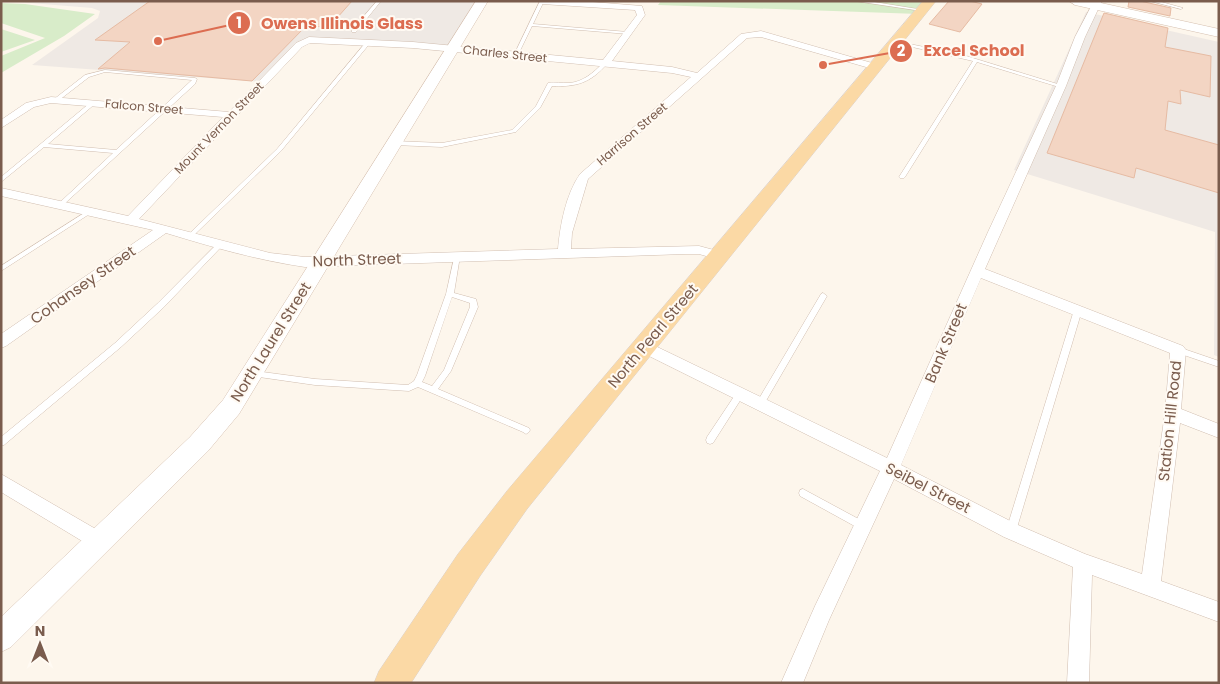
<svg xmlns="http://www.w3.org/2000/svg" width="1220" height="684" viewBox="0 0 1220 684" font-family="Poppins,sans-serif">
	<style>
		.industrial { fill: #efe9e4 }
		.green { fill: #d8ecc9 }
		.building { fill: #f3d5c3; stroke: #e6bba3 }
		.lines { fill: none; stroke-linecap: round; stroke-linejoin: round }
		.lane-casing { stroke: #d1beb0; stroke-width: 1 }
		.street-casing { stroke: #d1beb0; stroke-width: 1 }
		.secondary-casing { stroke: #d6c0b0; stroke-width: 1 }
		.primary-casing { stroke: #dad1cd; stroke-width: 1 }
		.lane { fill: #fff; fill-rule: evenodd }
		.street { fill: #fff; fill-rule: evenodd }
		.secondary { fill: #fff; fill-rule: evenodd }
		.primary { fill: #fbd9a5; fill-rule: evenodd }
		.labels { text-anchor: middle; stroke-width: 4; stroke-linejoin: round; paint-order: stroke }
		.far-street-label { font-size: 12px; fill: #7a5c4d; stroke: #fffaf3 }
		.street-label { font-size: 15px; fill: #7a5c4d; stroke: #fffaf3 }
		.leader { fill: none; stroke: #dc6d51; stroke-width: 2 }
		.callout-dot { fill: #dc6d51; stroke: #fffaf3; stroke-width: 2 }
		.mark-label { font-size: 15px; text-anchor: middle; font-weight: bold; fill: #fff }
		.callout-label { font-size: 16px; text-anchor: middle; font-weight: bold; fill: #dc6d51; stroke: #fffaf3; stroke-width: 4; stroke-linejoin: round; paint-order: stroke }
	</style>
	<rect width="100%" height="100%" fill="#fdf6ec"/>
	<path class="industrial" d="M 6,1 L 482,1 L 452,49 L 315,39 L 299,45 L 263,82 L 32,65 L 98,18 L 100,11 L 92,8 Z
		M 1086,12 L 1219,42 L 1219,357 L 1214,355 L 1215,232 L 1014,170 Z"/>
	<path class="green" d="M 661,1 L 930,1 L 919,14 L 658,5 Z
		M 1,3 L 25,4 L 95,14 L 64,36 L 1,73 L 1,56 L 45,38 L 1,23 Z
		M 1,29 L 35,40 L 1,52 Z"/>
	<path class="building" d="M 150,1 L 352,1 L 329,27 L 306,26 L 252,81 L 105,68 L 98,69 L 130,42 L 95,40 Z
		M 949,1 L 970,1 L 982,4 L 960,32 L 929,24 Z
		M 1129,1 L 1140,1 L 1171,8 L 1170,16 L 1128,7 Z
		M 1104,13 L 1168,28 L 1165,47 L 1211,56 L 1210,97 L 1180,90 L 1181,104 L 1168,101 L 1165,130 L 1219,145 L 1219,193 L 1136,168 L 1134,178 L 1047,153 Z"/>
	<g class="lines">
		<defs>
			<path id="lane" d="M 377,1 L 381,1 L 356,32 L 352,32 L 352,30 Z
				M 540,1 L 544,1 L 533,24 L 628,32 L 630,33 L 628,34 L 532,26 L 518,55 L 514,56 L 514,55 Z
				M 855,1 L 868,1 L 924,10 L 922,11 Z
				M 1150,1 L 1158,1 L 1183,8 L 1181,9 Z
				M 367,41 L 371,42 L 281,151 L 192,237 L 188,237 L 187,236 L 188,235 L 277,149 Z
				M 895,41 L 963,55 L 1064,86 L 1059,87 L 977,62 L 905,177 L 904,178 L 900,178 L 899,177 L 973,61 L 895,43 Z
				M 603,63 L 607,64 C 590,83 577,87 552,86 L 540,108 L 516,132 L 442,147 L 394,145 L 391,143 L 394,141 L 442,143 L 512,130 L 536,106 L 548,83 C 555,82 562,83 569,83 C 583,82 593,73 603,63 Z
				M 105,70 L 195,78 L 197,79 L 195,84 L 62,206 L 58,206 L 57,205 L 113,153 L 44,147 L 1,182 L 1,177 L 91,102 L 96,103 L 48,144 L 116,150 L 192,80 L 105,72 L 89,77 L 58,101 L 53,100 L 85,75 Z
				M 89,210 L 91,211 L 91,213 L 1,271 L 1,266 Z
				M 218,243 L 222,243 L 223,245 L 164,307 L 121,347 L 4,445 L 1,446 L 1,437 L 115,343 L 158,303 Z
				M 455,254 L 457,254 L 460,256 L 454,293 L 476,299 L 478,307 L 451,371 L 438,389 L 529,428 L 530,430 L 529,432 L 526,434 L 523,432 L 418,387 L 409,391 L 315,385 L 252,376 L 251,374 L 252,372 L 255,371 L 315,379 L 408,385 L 414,381 L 417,375 L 446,294 ZM 452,297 L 470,303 L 470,307 L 444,370 L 432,386 L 422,382 L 425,376 Z
				M 823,293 L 827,296 L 763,406 L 760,407 L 757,406 L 756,404 L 757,402 L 821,294 Z
				M 1078,307 L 1082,310 L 1016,531 L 1014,534 L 1011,535 L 1008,534 L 1006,531 L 1074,310 Z
				M 1178,347 L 1219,361 L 1219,367 L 1175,352 L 1174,350 L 1175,348 Z
				M 740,391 L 743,392 L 744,394 L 743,396 L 713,443 L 710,444 L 707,443 L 706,440 L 707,437 L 737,392 Z
				M 803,489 L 866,523 L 868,526 L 866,529 L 863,530 L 860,529 L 800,496 L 799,493 L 800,490 Z"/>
			<path id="street" d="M 538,1 L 580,1 L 642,6 L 645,15 L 612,61 L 672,67 L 697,73 L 741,34 L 761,31 L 879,65 L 881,67 L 876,70 L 873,69 L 761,37 L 747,38 L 588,179 L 572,233 L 571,249 L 699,246 L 725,253 L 727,256 L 725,259 L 720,260 L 699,254 L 685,254 L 305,267 C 257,260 212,247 166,233 L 6,346 L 1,348 L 1,334 L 153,230 L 1,196 L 1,188 L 128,216 L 223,117 L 51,103 L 34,107 L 1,128 L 1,120 L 26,103 L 51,97 L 229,112 L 296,43 L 309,37 L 413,42 L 603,60 L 637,15 L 635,10 L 542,4 ZM 310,43 L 413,48 L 672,73 L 691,77 L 580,174 C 566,194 560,225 558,249 L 305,257 L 270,253 L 139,219 L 302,47 Z
				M 1094,1 L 1102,1 L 1085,37 L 1066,86 L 985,269 L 1183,346 L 1186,350 L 1181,409 L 1219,424 L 1219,438 L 1180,423 L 1161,581 L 1219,602 L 1219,622 L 1092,575 L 1089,683 L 1067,683 L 1073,567 L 1004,537 L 894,479 L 829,620 L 803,683 L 781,683 L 815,606 L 880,471 L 639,351 L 636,347 L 639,343 L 644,341 L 649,343 L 887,458 L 988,232 L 1056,86 L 1075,37 ZM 981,278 L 1170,353 L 1165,413 L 1142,574 L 1085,554 L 1018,525 L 901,465 Z
				M 1,474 L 106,535 L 108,541 L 106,547 L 99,550 L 92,547 L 1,492 Z"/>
			<path id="secondary" d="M 476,1 L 488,1 L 239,414 L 208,451 L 11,647 L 1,652 L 1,617 L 190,437 L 223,400 Z
				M 1069,1 L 1092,1 L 1219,29 L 1219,37 L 1075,5 Z"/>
			<path id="primary" d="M 923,1 L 936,1 L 527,509 L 480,576 L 411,683 L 374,683 L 379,671 L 458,554 L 507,491 Z"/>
		</defs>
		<use href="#lane" class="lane-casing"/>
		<use href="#street" class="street-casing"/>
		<use href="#secondary" class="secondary-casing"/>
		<use href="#primary" class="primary-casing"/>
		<use href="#lane" class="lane"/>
		<use href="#street" class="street"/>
		<use href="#secondary" class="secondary"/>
		<use href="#primary" class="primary"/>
	</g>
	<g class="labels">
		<g class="far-street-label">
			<text transform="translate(505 54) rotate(6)" y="4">Charles Street</text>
			<text transform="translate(144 107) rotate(5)" y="4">Falcon Street</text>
			<text transform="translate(219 128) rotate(-46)" y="4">Mount Vernon Street</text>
			<text transform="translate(632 134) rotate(-41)" y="4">Harrison Street</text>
		</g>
		<g class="street-label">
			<text transform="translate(357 260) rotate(-2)" y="5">North Street</text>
			<text transform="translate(83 285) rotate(-35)" y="5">Cohansey Street</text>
			<text transform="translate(653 336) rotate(-50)" y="5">North Pearl Street</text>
			<text transform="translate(271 342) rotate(-58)" y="5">North Laurel Street</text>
			<text transform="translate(946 343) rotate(-67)" y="5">Bank Street</text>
			<text transform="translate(1170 421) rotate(-84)" y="5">Station Hill Road</text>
			<text transform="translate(928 488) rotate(27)" y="5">Seibel Street</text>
		</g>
	</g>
	<path class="leader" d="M158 41L239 23M823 65L901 51"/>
	<g class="callout-dot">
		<circle cx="158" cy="41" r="5"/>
		<circle cx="823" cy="65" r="5"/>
		<circle cx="239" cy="23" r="12"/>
		<circle cx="901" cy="51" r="12"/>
	</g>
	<g class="mark-label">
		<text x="239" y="28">1</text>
		<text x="901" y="56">2</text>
	</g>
	<g class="callout-label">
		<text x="342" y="29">Owens Illinois Glass</text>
		<text x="974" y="56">Excel School</text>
	</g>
	<rect width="1220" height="684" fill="none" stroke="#7a5c4d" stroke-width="5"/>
	<g transform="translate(40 644)" stroke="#fffaf3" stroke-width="4" paint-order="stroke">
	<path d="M0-4L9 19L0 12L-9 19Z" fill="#7a5c4d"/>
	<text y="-8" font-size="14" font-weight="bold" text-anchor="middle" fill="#7a5c4d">N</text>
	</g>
</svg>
